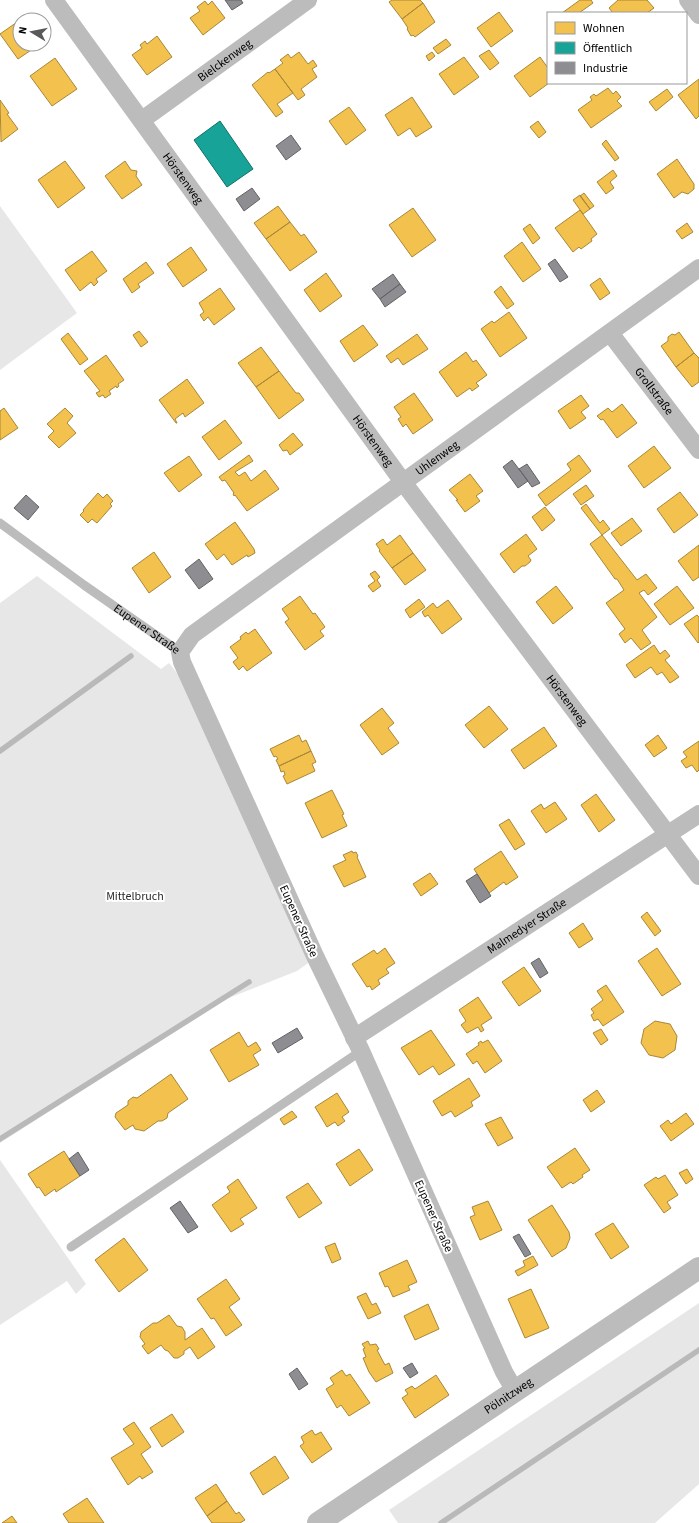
<svg xmlns="http://www.w3.org/2000/svg" width="699" height="1523" viewBox="0 0 699 1523" font-family="'Source Sans 3',sans-serif">
	<style>
		.green { fill: #e7e7e7 }
		.homes { fill: #f2c14e; stroke: #a98737 }
		.public { fill: #17a398; stroke: #10726a }
		.industry { fill: #8d8d92; stroke: #636366 }
		.lines { fill: none; stroke-linecap: round; stroke-linejoin: round }
		.stream { stroke: #b9b9b9; stroke-width: 5.5 }
		.service { stroke: #bcbcbc; stroke-width: 9 }
		.minor { stroke: #bcbcbc; stroke-width: 18 }
		.tertiary { stroke: #bcbcbc; stroke-width: 22 }
		.labels { text-anchor: middle; stroke-width: 4; stroke-linejoin: round; paint-order: stroke }
		.street-label { font-size: 12px; fill: #000; stroke: #fff }
		.park-label { font-size: 12px; fill: #2b2b2b; stroke: #fff }
	</style>
	<rect width="100%" height="100%" fill="#fff"/>
	<path class="green" d="M 0,206 L 77,313 L 0,370 Z
		M 37,576 L 161,669 L 169,663 L 185,683 L 314,959 L 297,971 L 224,1000 L 0,1143 L 0,603 Z
		M 0,1160 L 86,1284 L 76,1294 L 67,1281 L 0,1325 Z
		M 699,1303 L 699,1484 L 655,1523 L 398,1523 L 389,1510 Z"/>
	<path class="homes" d="M 392,0 L 420,0 L 423,3 L 402,19 L 389,2 Z
		M 580,0 L 591,0 L 593,3 L 579,13 L 562,13 Z
		M 618,0 L 647,0 L 654,8 L 647,13 L 613,13 L 609,8 Z
		M 205,1 L 208,5 L 212,1 L 225,18 L 203,35 L 190,18 L 200,11 L 197,7 Z
		M 423,3 L 435,22 L 415,37 L 413,35 L 411,36 L 407,29 L 408,28 L 402,19 Z
		M 499,12 L 513,31 L 491,47 L 477,28 Z
		M 20,20 L 20,44 L 40,44 L 18,59 L 0,34 Z
		M 157,36 L 172,57 L 147,75 L 132,55 L 142,48 L 140,45 L 145,41 L 147,44 Z
		M 446,39 L 451,45 L 438,54 L 433,48 Z
		M 489,50 L 499,63 L 490,70 L 479,56 Z
		M 299,52 L 308,64 L 313,60 L 317,66 L 312,69 L 317,77 L 301,89 L 305,95 L 298,100 L 275,69 L 283,63 L 280,60 L 288,54 L 291,58 Z
		M 432,52 L 435,56 L 429,61 L 426,56 Z
		M 464,57 L 479,77 L 454,95 L 439,74 Z
		M 540,57 L 548,68 L 548,83 L 549,83 L 530,97 L 514,76 Z
		M 55,58 L 77,89 L 52,106 L 30,76 Z
		M 275,69 L 293,93 L 277,104 L 283,112 L 276,117 L 252,85 L 268,72 L 269,73 Z
		M 699,79 L 699,116 L 696,119 L 678,95 Z
		M 608,88 L 613,94 L 616,91 L 621,97 L 617,101 L 622,106 L 591,128 L 578,110 L 592,100 L 590,97 L 594,94 L 596,96 Z
		M 667,89 L 673,97 L 656,111 L 649,102 Z
		M 412,97 L 432,127 L 416,137 L 410,128 L 398,136 L 385,115 Z
		M 0,100 L 9,113 L 7,114 L 18,129 L 1,142 Z
		M 349,107 L 366,130 L 346,145 L 329,121 Z
		M 538,121 L 546,132 L 539,138 L 530,127 Z
		M 606,140 L 619,158 L 615,161 L 602,144 Z
		M 677,159 L 694,184 L 694,189 L 688,194 L 682,192 L 674,198 L 657,174 Z
		M 65,161 L 85,188 L 58,208 L 38,180 Z
		M 125,161 L 131,170 L 137,171 L 136,176 L 142,185 L 122,199 L 105,176 Z
		M 613,170 L 617,176 L 610,182 L 614,188 L 606,194 L 597,182 Z
		M 584,193 L 594,206 L 590,209 L 580,196 Z
		M 580,195 L 590,209 L 583,214 L 573,200 Z
		M 278,206 L 290,222 L 266,239 L 254,223 Z
		M 413,208 L 436,240 L 412,257 L 389,225 Z
		M 580,210 L 597,234 L 591,239 L 592,241 L 581,249 L 579,247 L 573,252 L 555,228 Z
		M 290,222 L 301,236 L 304,234 L 317,252 L 290,271 L 266,239 Z
		M 687,223 L 693,232 L 682,239 L 676,231 Z
		M 530,224 L 540,238 L 533,244 L 523,229 Z
		M 522,242 L 541,269 L 523,282 L 504,256 Z
		M 191,247 L 207,270 L 183,287 L 167,264 Z
		M 92,251 L 107,271 L 96,279 L 98,282 L 94,286 L 91,282 L 80,291 L 65,270 Z
		M 146,262 L 154,273 L 138,284 L 140,287 L 132,293 L 123,279 Z
		M 326,273 L 342,296 L 320,312 L 304,290 Z
		M 600,278 L 610,293 L 600,300 L 590,285 Z
		M 501,286 L 514,304 L 507,309 L 494,292 Z
		M 220,288 L 235,309 L 214,325 L 208,317 L 204,321 L 200,315 L 204,312 L 199,303 Z
		M 509,312 L 527,338 L 500,357 L 481,329 L 492,321 L 494,323 Z
		M 363,325 L 378,345 L 354,362 L 340,341 Z
		M 139,331 L 148,342 L 141,347 L 133,335 Z
		M 679,332 L 694,353 L 676,367 L 661,346 L 668,341 L 668,337 L 672,334 L 675,335 Z
		M 68,333 L 88,359 L 80,365 L 61,339 Z
		M 417,334 L 428,349 L 403,365 L 398,358 L 391,363 L 386,356 Z
		M 261,347 L 279,371 L 256,387 L 238,363 Z
		M 466,352 L 473,362 L 476,360 L 487,375 L 476,383 L 479,386 L 472,391 L 470,388 L 457,397 L 439,372 Z
		M 694,353 L 699,358 L 699,382 L 692,387 L 676,367 Z
		M 106,355 L 124,380 L 118,384 L 119,386 L 117,388 L 116,386 L 109,391 L 111,394 L 105,398 L 103,395 L 99,397 L 96,393 L 100,391 L 84,371 Z
		M 279,371 L 296,393 L 299,393 L 304,400 L 279,419 L 256,387 Z
		M 187,379 L 204,403 L 185,417 L 183,413 L 175,419 L 177,423 L 176,423 L 159,400 Z
		M 414,393 L 433,420 L 413,434 L 406,424 L 403,427 L 398,419 L 401,417 L 394,407 Z
		M 581,395 L 589,406 L 581,412 L 586,418 L 570,429 L 558,411 Z
		M 622,404 L 637,423 L 617,438 L 603,419 L 601,420 L 597,416 L 608,408 L 612,412 Z
		M 4,408 L 18,428 L 0,440 L 0,411 Z
		M 65,408 L 73,416 L 67,423 L 76,433 L 59,448 L 48,437 L 54,431 L 47,424 Z
		M 225,420 L 242,443 L 219,460 L 202,437 Z
		M 293,433 L 303,445 L 290,455 L 287,450 L 283,451 L 279,445 Z
		M 654,446 L 671,468 L 644,488 L 628,466 Z
		M 249,455 L 253,461 L 235,472 L 239,476 L 245,472 L 251,481 L 265,470 L 279,489 L 247,511 L 235,495 L 234,496 L 233,494 L 234,493 L 225,480 L 222,481 L 219,477 Z
		M 579,455 L 591,471 L 546,506 L 538,495 L 571,470 L 567,464 Z
		M 189,456 L 202,475 L 179,492 L 164,473 Z
		M 470,474 L 483,491 L 476,496 L 480,501 L 465,512 L 456,500 L 458,500 L 449,490 Z
		M 586,485 L 594,496 L 581,505 L 573,494 Z
		M 680,492 L 698,515 L 674,533 L 657,509 Z
		M 98,493 L 103,498 L 107,494 L 113,501 L 110,504 L 112,506 L 97,523 L 92,519 L 88,523 L 80,515 L 84,511 L 83,510 Z
		M 586,504 L 600,523 L 603,520 L 610,529 L 602,535 L 637,580 L 646,574 L 657,588 L 648,595 L 644,590 L 639,593 L 657,617 L 642,630 L 651,643 L 641,650 L 631,638 L 625,643 L 619,634 L 625,629 L 606,603 L 624,590 L 617,579 L 615,579 L 590,544 L 602,535 L 581,508 Z
		M 545,507 L 555,520 L 542,531 L 532,517 Z
		M 632,518 L 642,531 L 621,546 L 611,533 Z
		M 235,522 L 254,549 L 255,553 L 248,557 L 247,555 L 232,565 L 224,554 L 217,560 L 205,544 Z
		M 526,534 L 537,549 L 528,556 L 531,560 L 530,562 L 525,566 L 522,566 L 514,573 L 500,554 Z
		M 400,535 L 413,553 L 392,568 L 379,551 L 380,550 L 376,544 L 383,539 L 387,545 Z
		M 699,545 L 699,577 L 693,581 L 678,561 Z
		M 154,552 L 171,577 L 149,593 L 132,568 Z
		M 413,553 L 426,570 L 405,585 L 392,568 Z
		M 375,571 L 380,577 L 377,580 L 381,586 L 373,592 L 368,586 L 375,581 L 370,574 Z
		M 556,586 L 573,608 L 553,624 L 536,602 Z
		M 677,586 L 694,608 L 670,625 L 654,604 Z
		M 300,596 L 313,614 L 315,613 L 325,627 L 320,631 L 324,636 L 305,650 L 285,622 L 289,619 L 282,609 Z
		M 419,599 L 425,607 L 410,618 L 405,610 Z
		M 448,600 L 462,619 L 442,634 L 428,615 L 425,617 L 422,612 L 433,603 L 437,608 Z
		M 697,615 L 699,617 L 699,642 L 698,643 L 684,624 Z
		M 255,629 L 272,653 L 247,671 L 243,666 L 239,670 L 233,662 L 238,658 L 230,647 L 241,639 L 240,637 L 246,632 L 248,634 Z
		M 654,645 L 660,654 L 665,650 L 670,656 L 665,660 L 679,677 L 670,683 L 662,672 L 657,675 L 651,667 L 635,678 L 626,665 Z
		M 489,706 L 508,729 L 484,748 L 465,725 Z
		M 382,708 L 394,723 L 388,728 L 399,743 L 382,755 L 360,725 Z
		M 544,727 L 557,746 L 524,769 L 511,750 Z
		M 299,735 L 302,742 L 306,740 L 311,751 L 279,766 L 276,760 L 278,759 L 276,756 L 274,757 L 270,749 Z
		M 658,735 L 667,748 L 654,757 L 645,745 Z
		M 699,741 L 699,770 L 697,772 L 692,765 L 686,768 L 681,761 L 687,757 L 683,752 Z
		M 311,751 L 316,762 L 312,764 L 315,771 L 287,784 L 283,776 L 285,775 L 284,771 L 281,772 L 279,766 Z
		M 332,790 L 344,814 L 342,815 L 347,826 L 322,838 L 305,803 Z
		M 596,794 L 615,820 L 599,832 L 581,805 Z
		M 555,802 L 567,819 L 546,833 L 531,811 L 541,804 L 544,809 Z
		M 509,819 L 525,844 L 515,850 L 499,825 Z
		M 352,851 L 353,853 L 356,852 L 358,856 L 357,857 L 366,877 L 344,887 L 333,866 L 346,860 L 343,855 Z
		M 501,851 L 518,877 L 506,885 L 504,882 L 489,893 L 474,869 Z
		M 430,873 L 438,884 L 421,896 L 413,884 Z
		M 647,912 L 661,931 L 655,936 L 641,917 Z
		M 583,923 L 593,939 L 579,948 L 569,933 Z
		M 385,948 L 395,963 L 386,969 L 389,973 L 378,980 L 380,984 L 372,990 L 370,986 L 367,987 L 352,964 L 374,950 L 377,954 Z
		M 657,948 L 681,984 L 662,996 L 638,961 Z
		M 524,967 L 541,991 L 519,1006 L 502,982 Z
		M 606,985 L 624,1012 L 603,1026 L 598,1019 L 594,1021 L 591,1015 L 594,1013 L 591,1009 L 603,1000 L 597,991 Z
		M 478,997 L 492,1018 L 481,1025 L 484,1030 L 481,1032 L 478,1027 L 467,1033 L 461,1025 L 466,1021 L 459,1010 Z
		M 655,1021 L 670,1024 L 677,1036 L 675,1050 L 663,1058 L 649,1055 L 641,1043 L 644,1029 Z
		M 601,1029 L 608,1040 L 601,1045 L 593,1033 Z
		M 431,1030 L 455,1065 L 439,1075 L 433,1066 L 419,1075 L 401,1048 Z
		M 239,1032 L 248,1047 L 256,1042 L 261,1050 L 253,1055 L 259,1065 L 229,1082 L 210,1050 Z
		M 488,1040 L 502,1061 L 485,1073 L 477,1061 L 473,1064 L 466,1054 L 479,1045 L 478,1043 L 481,1041 L 482,1043 Z
		M 171,1074 L 188,1099 L 168,1113 L 167,1118 L 162,1121 L 158,1121 L 144,1131 L 135,1129 L 133,1125 L 125,1130 L 115,1117 L 116,1113 L 128,1105 L 128,1101 L 133,1097 L 137,1098 Z
		M 469,1078 L 480,1096 L 471,1102 L 473,1106 L 455,1117 L 451,1111 L 442,1116 L 433,1101 Z
		M 597,1090 L 605,1102 L 591,1112 L 583,1100 Z
		M 337,1093 L 349,1112 L 342,1117 L 345,1121 L 338,1126 L 335,1122 L 327,1127 L 315,1107 Z
		M 292,1111 L 297,1117 L 284,1125 L 280,1119 Z
		M 686,1113 L 694,1124 L 671,1141 L 660,1126 L 668,1120 L 671,1124 Z
		M 501,1117 L 513,1138 L 498,1146 L 485,1124 Z
		M 575,1148 L 590,1170 L 582,1175 L 583,1177 L 573,1184 L 571,1182 L 562,1188 L 547,1167 Z
		M 359,1149 L 373,1170 L 350,1186 L 336,1164 Z
		M 64,1151 L 80,1176 L 56,1192 L 55,1189 L 45,1196 L 39,1187 L 37,1188 L 28,1174 Z
		M 687,1169 L 693,1179 L 686,1184 L 679,1173 Z
		M 665,1175 L 678,1195 L 667,1202 L 671,1208 L 664,1213 L 644,1185 L 656,1177 L 658,1179 Z
		M 238,1179 L 257,1208 L 240,1219 L 244,1224 L 231,1232 L 212,1205 L 230,1192 L 227,1187 Z
		M 308,1183 L 322,1203 L 299,1218 L 286,1197 Z
		M 488,1201 L 502,1230 L 480,1240 L 470,1217 L 475,1215 L 472,1207 Z
		M 552,1205 L 569,1232 L 570,1238 L 566,1248 L 552,1257 L 528,1220 Z
		M 613,1223 L 629,1247 L 611,1259 L 595,1234 Z
		M 124,1238 L 148,1270 L 119,1292 L 95,1260 Z
		M 335,1243 L 341,1259 L 332,1263 L 325,1247 Z
		M 533,1256 L 538,1265 L 518,1276 L 515,1271 L 525,1266 L 523,1261 Z
		M 407,1260 L 417,1282 L 408,1286 L 410,1290 L 393,1297 L 388,1286 L 385,1287 L 379,1273 Z
		M 226,1279 L 240,1299 L 229,1307 L 242,1325 L 226,1336 L 214,1318 L 211,1319 L 197,1299 Z
		M 531,1289 L 549,1328 L 525,1338 L 508,1299 Z
		M 366,1293 L 372,1305 L 376,1303 L 381,1313 L 368,1319 L 357,1297 Z
		M 428,1304 L 439,1329 L 415,1340 L 404,1316 Z
		M 169,1315 L 177,1326 L 182,1327 L 185,1332 L 185,1340 L 202,1328 L 215,1347 L 198,1359 L 190,1347 L 184,1351 L 184,1354 L 178,1358 L 174,1358 L 168,1351 L 165,1350 L 161,1345 L 148,1354 L 142,1346 L 145,1344 L 140,1337 L 141,1332 L 153,1323 L 157,1323 Z
		M 368,1341 L 370,1345 L 376,1344 L 379,1349 L 377,1350 L 385,1365 L 389,1363 L 393,1373 L 376,1382 L 369,1372 L 363,1358 L 366,1357 L 363,1349 L 365,1348 L 362,1344 Z
		M 342,1370 L 346,1376 L 350,1374 L 370,1403 L 349,1416 L 341,1405 L 337,1408 L 326,1389 L 334,1384 L 330,1378 Z
		M 436,1375 L 449,1395 L 415,1418 L 402,1398 L 408,1394 L 405,1390 L 412,1386 L 415,1389 Z
		M 172,1414 L 184,1432 L 162,1447 L 150,1428 Z
		M 134,1422 L 151,1447 L 141,1454 L 153,1472 L 142,1479 L 140,1476 L 128,1485 L 111,1458 L 134,1444 L 123,1429 Z
		M 312,1430 L 315,1435 L 321,1432 L 332,1449 L 312,1463 L 300,1446 L 304,1443 L 301,1437 Z
		M 275,1456 L 289,1478 L 263,1495 L 250,1473 Z
		M 216,1484 L 227,1501 L 207,1516 L 195,1498 Z
		M 87,1498 L 104,1523 L 69,1523 L 63,1514 Z
		M 227,1501 L 236,1514 L 239,1512 L 245,1520 L 240,1523 L 212,1523 L 207,1516 Z
		M 12,1516 L 17,1523 L 2,1523 Z"/>
	<path class="public" d="M 220,121 L 253,169 L 227,187 L 194,140 Z"/>
	<path class="industry" d="M 225,0 L 241,0 L 243,3 L 232,10 Z
		M 291,135 L 301,149 L 286,160 L 276,146 Z
		M 252,188 L 260,199 L 244,211 L 236,199 Z
		M 555,259 L 568,277 L 560,282 L 548,264 Z
		M 393,274 L 400,284 L 380,299 L 372,289 Z
		M 400,284 L 406,292 L 385,307 L 380,299 Z
		M 512,460 L 528,481 L 518,488 L 503,467 Z
		M 527,464 L 540,483 L 532,487 L 519,469 Z
		M 26,495 L 39,507 L 28,520 L 14,508 Z
		M 199,559 L 213,579 L 199,589 L 185,570 Z
		M 477,874 L 491,896 L 480,903 L 466,881 Z
		M 539,958 L 548,973 L 540,978 L 531,963 Z
		M 297,1028 L 303,1038 L 278,1053 L 272,1043 Z
		M 78,1152 L 89,1170 L 80,1176 L 69,1159 Z
		M 180,1201 L 198,1227 L 188,1233 L 170,1208 Z
		M 519,1234 L 531,1254 L 525,1257 L 513,1237 Z
		M 412,1363 L 418,1373 L 410,1378 L 403,1368 Z
		M 297,1368 L 308,1384 L 299,1390 L 289,1374 Z"/>
	<g class="lines">
		<path class="stream" d="M 0,751 L 131,656
			M 0,1139 L 249,982
			M 441,1523 L 699,1350"/>
		<g class="service">
			<path id="s1" d="M 0,523 L 84,585 L 180,652"/>
			<path d="M 71,1247 L 361,1051"/>
		</g>
		<g class="minor">
			<path id="s2" d="M 54,0 L 403,482 L 699,876"/>
			<path d="M 688,0 L 699,15"/>
			<path id="s3" d="M 142,120 L 308,0"/>
			<path id="s4" d="M 610,333 L 699,450"/>
			<path id="s5" d="M 354,1038 L 699,814"/>
			<path id="s6" d="M 515,1391 L 504,1372 L 361,1051 L 315,956 L 182,662 L 180,652 L 192,635 L 699,268"/>
		</g>
		<path class="tertiary" id="s7" d="M 318,1523 L 699,1268"/>
	</g>
	<g class="labels">
		<g class="street-label">
			<text dy="4" stroke="none"><textPath href="#s3" startOffset="102">Bielckenweg</textPath></text>
			<text dy="4" stroke="none"><textPath href="#s2" startOffset="220">Hörstenweg</textPath></text>
			<text dy="4" stroke="none"><textPath href="#s4" startOffset="73">Grollstraße</textPath></text>
			<text dy="4" stroke="none"><textPath href="#s2" startOffset="544">Hörstenweg</textPath></text>
			<text dy="4" stroke="none"><textPath href="#s6" startOffset="1135">Uhlenweg</textPath></text>
			<text dy="4" stroke="none"><textPath href="#s1" startOffset="181">Eupener Straße</textPath></text>
			<text dy="4" stroke="none"><textPath href="#s2" startOffset="868">Hörstenweg</textPath></text>
			<text transform="translate(299 921) rotate(66)" y="4">Eupener Straße</text>
			<text dy="4" stroke="none"><textPath href="#s5" startOffset="206">Malmedyer Straße</textPath></text>
			<text transform="translate(434 1216) rotate(66)" y="4">Eupener Straße</text>
			<text dy="4" stroke="none"><textPath href="#s7" startOffset="229">Pölnitzweg</textPath></text>
		</g>
		<g class="park-label">
			<text x="135" y="900">Mittelbruch</text>
		</g>
	</g>
	<rect x="547" y="12" width="140" height="72" fill="#ffffff" stroke="#999999"/>
	<rect x="555" y="22" width="20" height="12" fill="#f2c14e" stroke="#999999"/>
	<text x="583" y="32" font-size="12" fill="#000000">Wohnen</text>
	<rect x="555" y="42" width="20" height="12" fill="#17a398" stroke="#999999"/>
	<text x="583" y="52" font-size="12" fill="#000000">Öffentlich</text>
	<rect x="555" y="62" width="20" height="12" fill="#8d8d92" stroke="#999999"/>
	<text x="583" y="72" font-size="12" fill="#000000">Industrie</text>
	<g transform="translate(32 32) rotate(280)"><circle r="19" fill="#ffffff" stroke="#999999"/>
	<path d="M0-3L7 15L0 10L-7 15Z" fill="#595959"/>
	<text y="-6" font-size="11" font-weight="bold" text-anchor="middle" fill="#000000">N</text>
	</g>
</svg>
